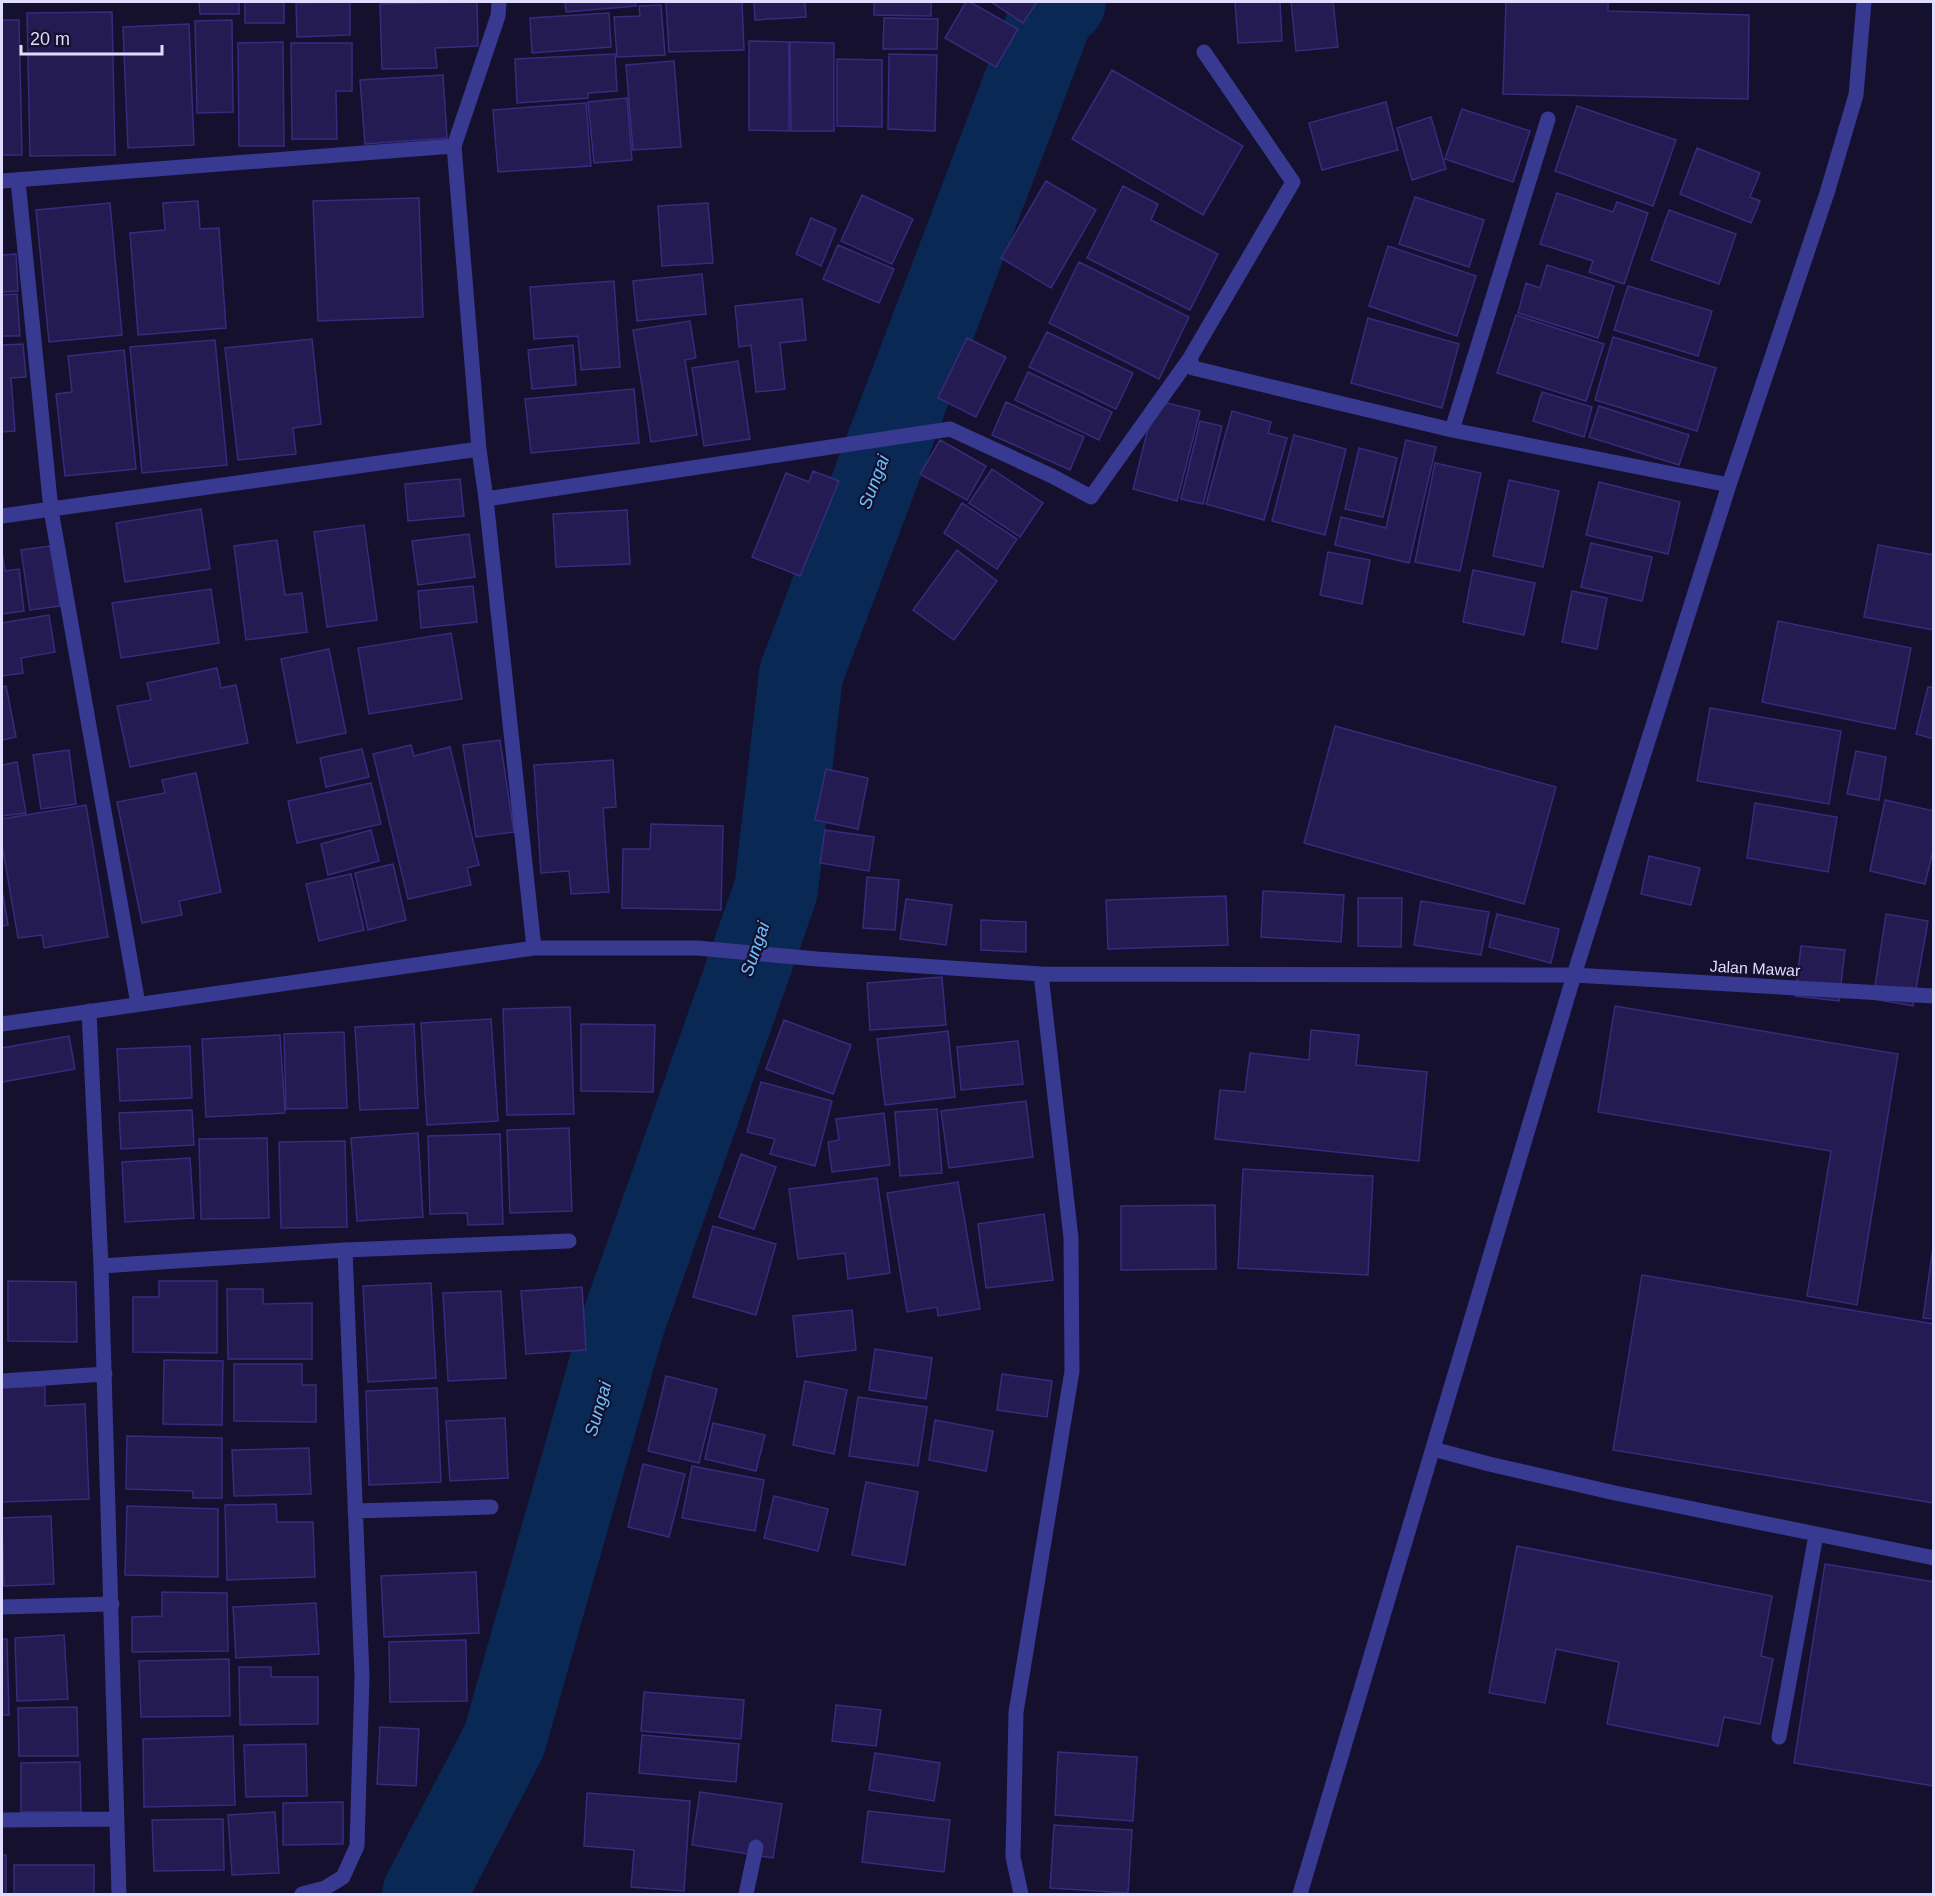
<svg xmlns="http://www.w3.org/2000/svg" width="1935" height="1896" viewBox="0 0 1935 1896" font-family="Helvetica,sans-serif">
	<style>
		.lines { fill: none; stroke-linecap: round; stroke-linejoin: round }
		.river { stroke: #092854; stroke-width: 84 }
		.building { fill: #231b51; stroke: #372b7e; stroke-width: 1.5 }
		.minor { stroke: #383990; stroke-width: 15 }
		.labels { text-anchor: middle; stroke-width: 4.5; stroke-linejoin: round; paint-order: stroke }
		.street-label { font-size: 16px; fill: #dfddff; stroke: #14102e }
		.water-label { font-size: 18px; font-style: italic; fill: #6bc2ff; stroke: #14102e }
	</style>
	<rect width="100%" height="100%" fill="#14102e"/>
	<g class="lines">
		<path class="river" d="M 424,1894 L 504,1741 L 623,1323 L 776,890 L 801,674 L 1053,11 L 1064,2"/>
	</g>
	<path class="building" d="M 199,2 L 239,2 L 239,14 L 200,14 Z
		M 245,2 L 284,2 L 284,23 L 245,23 Z
		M 350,2 L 350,35 L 297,37 L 296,3 Z
		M 477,2 L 478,46 L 435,48 L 437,68 L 382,69 L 380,4 Z
		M 565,2 L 636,2 L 636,6 L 566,12 Z
		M 666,2 L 742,2 L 744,50 L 669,52 Z
		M 754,2 L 805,2 L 806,17 L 755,20 Z
		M 874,2 L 931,2 L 931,16 L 874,15 Z
		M 966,2 L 970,2 L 1018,29 L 996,67 L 945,38 Z
		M 991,2 L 1037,2 L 1023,23 Z
		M 1235,2 L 1280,2 L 1282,41 L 1238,43 Z
		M 1291,2 L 1333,2 L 1338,47 L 1296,51 Z
		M 1506,2 L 1608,2 L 1608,11 L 1749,15 L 1748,99 L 1503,94 Z
		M 661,5 L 665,55 L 617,57 L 614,17 L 640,16 L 639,6 Z
		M 112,12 L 115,155 L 30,156 L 27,13 Z
		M 609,13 L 611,47 L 532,53 L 530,18 Z
		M 884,18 L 938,19 L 937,49 L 883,49 Z
		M 2,20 L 19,20 L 22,155 L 2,155 Z
		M 232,20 L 233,112 L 197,113 L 195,21 Z
		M 189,24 L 194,145 L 128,148 L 123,27 Z
		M 749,41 L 789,42 L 789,131 L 749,130 Z
		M 283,42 L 284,146 L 239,146 L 238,43 Z
		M 790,42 L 834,43 L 834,131 L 791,131 Z
		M 291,43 L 352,43 L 352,91 L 336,91 L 337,139 L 292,139 Z
		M 615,54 L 617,91 L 588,93 L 588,98 L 517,103 L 515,59 Z
		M 889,54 L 937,55 L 935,131 L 888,129 Z
		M 837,59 L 882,60 L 882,127 L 837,126 Z
		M 674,61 L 681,147 L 633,150 L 626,65 Z
		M 1112,70 L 1243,146 L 1203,215 L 1072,139 Z
		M 443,75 L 447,138 L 365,144 L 360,80 Z
		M 627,98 L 632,160 L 594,163 L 588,102 Z
		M 1386,102 L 1398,150 L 1322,170 L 1309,123 Z
		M 586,103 L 591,166 L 498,172 L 493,110 Z
		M 1577,106 L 1676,140 L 1653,206 L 1555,171 Z
		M 1462,109 L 1530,131 L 1513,182 L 1445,159 Z
		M 1431,117 L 1446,169 L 1412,180 L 1397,128 Z
		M 1697,148 L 1760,173 L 1750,197 L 1760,201 L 1751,223 L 1680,194 Z
		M 1046,181 L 1096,210 L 1051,288 L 1001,258 Z
		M 1123,186 L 1158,204 L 1151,220 L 1218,254 L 1190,310 L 1087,258 Z
		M 1557,193 L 1613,212 L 1617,202 L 1648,213 L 1624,284 L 1589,272 L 1593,261 L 1540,244 Z
		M 862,195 L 913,219 L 892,264 L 841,241 Z
		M 1415,197 L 1484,220 L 1469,267 L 1399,244 Z
		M 419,198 L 423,317 L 318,321 L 313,201 Z
		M 198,201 L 200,229 L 219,228 L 226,328 L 138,335 L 130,233 L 165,230 L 163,203 Z
		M 110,203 L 122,335 L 49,342 L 36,210 Z
		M 708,203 L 713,263 L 662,266 L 658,206 Z
		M 1669,210 L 1736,234 L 1719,284 L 1651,260 Z
		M 811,218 L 836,229 L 821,266 L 796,254 Z
		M 838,245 L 894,269 L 879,303 L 823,279 Z
		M 1388,246 L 1476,276 L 1457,336 L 1369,306 Z
		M 16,254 L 18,291 L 2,292 L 2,255 Z
		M 1079,262 L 1189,317 L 1159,379 L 1049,323 Z
		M 1547,265 L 1614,286 L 1598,338 L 1518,313 L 1526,283 L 1540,288 Z
		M 702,274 L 706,314 L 637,321 L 633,281 Z
		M 614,281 L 620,367 L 581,370 L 578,336 L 534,339 L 530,287 Z
		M 1628,286 L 1712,311 L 1698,356 L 1614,330 Z
		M 17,294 L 20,336 L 2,336 L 2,295 Z
		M 802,299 L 806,340 L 780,343 L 785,389 L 756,392 L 751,345 L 739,347 L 735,306 Z
		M 1516,315 L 1604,344 L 1586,401 L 1497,373 Z
		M 1368,318 L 1459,344 L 1442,408 L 1351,383 Z
		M 690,321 L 696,358 L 685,360 L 697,435 L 651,442 L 633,330 Z
		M 1047,332 L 1133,373 L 1116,409 L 1029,367 Z
		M 1613,337 L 1716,368 L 1697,431 L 1595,400 Z
		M 967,338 L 1006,357 L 976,417 L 938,398 Z
		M 312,339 L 321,424 L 293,428 L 296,454 L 238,460 L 225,348 Z
		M 215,340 L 227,465 L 142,473 L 130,347 Z
		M 23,344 L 26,377 L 11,378 L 15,431 L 2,432 L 2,345 Z
		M 573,345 L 576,385 L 532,389 L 528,350 Z
		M 124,350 L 136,469 L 65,476 L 56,394 L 72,392 L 68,356 Z
		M 738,361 L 750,439 L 704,446 L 692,368 Z
		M 1028,372 L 1112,412 L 1099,440 L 1015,400 Z
		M 634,389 L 639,443 L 531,453 L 525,399 Z
		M 1542,392 L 1592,407 L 1584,437 L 1533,421 Z
		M 1155,400 L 1200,411 L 1177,501 L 1133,489 Z
		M 1006,402 L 1084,437 L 1070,470 L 992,435 Z
		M 1599,406 L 1689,435 L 1679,465 L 1589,437 Z
		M 1232,411 L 1271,422 L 1268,433 L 1287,438 L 1264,520 L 1206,504 Z
		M 1200,421 L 1222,426 L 1203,504 L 1181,499 Z
		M 1294,435 L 1346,449 L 1325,535 L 1272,521 Z
		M 940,440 L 986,466 L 967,500 L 920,474 Z
		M 1406,440 L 1436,447 L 1409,563 L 1335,545 L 1341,517 L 1386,528 Z
		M 1359,448 L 1397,458 L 1383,517 L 1345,509 Z
		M 1435,463 L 1481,473 L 1460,571 L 1415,562 Z
		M 992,469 L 1043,503 L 1020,537 L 969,503 Z
		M 813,471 L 839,481 L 800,576 L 752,557 L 786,473 L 809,482 Z
		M 460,479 L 464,516 L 408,521 L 405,484 Z
		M 1509,480 L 1559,491 L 1543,567 L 1493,556 Z
		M 1599,482 L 1680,502 L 1668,554 L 1586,535 Z
		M 962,503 L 1017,539 L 997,569 L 944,533 Z
		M 201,509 L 210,569 L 125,582 L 116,523 Z
		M 627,510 L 630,564 L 556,567 L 553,514 Z
		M 364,525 L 377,620 L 327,627 L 314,532 Z
		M 469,534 L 475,577 L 418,585 L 412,541 Z
		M 277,540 L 285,595 L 302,593 L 307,632 L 246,640 L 234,546 Z
		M 1591,543 L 1652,557 L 1642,601 L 1581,587 Z
		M 1878,545 L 1934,555 L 1934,630 L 1864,617 Z
		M 50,546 L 60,606 L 30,610 L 21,550 Z
		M 957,550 L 997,581 L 954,640 L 913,610 Z
		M 2,551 L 5,571 L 19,569 L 24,611 L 2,614 Z
		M 1328,552 L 1370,560 L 1362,604 L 1320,595 Z
		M 1473,570 L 1535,583 L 1524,635 L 1463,622 Z
		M 473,586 L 477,622 L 421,628 L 418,591 Z
		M 211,589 L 219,643 L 121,658 L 112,603 Z
		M 1572,591 L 1607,598 L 1597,649 L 1562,642 Z
		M 49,615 L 55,652 L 21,658 L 23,673 L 2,676 L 2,623 Z
		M 1778,621 L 1911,648 L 1895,729 L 1762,702 Z
		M 451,633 L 462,699 L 369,714 L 358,648 Z
		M 329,649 L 346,733 L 297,743 L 281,659 Z
		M 217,668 L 221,688 L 236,685 L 248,743 L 130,767 L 117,706 L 151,700 L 147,683 Z
		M 6,686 L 16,737 L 2,740 L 2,687 Z
		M 1928,687 L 1934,688 L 1934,739 L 1916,734 Z
		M 1710,708 L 1841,731 L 1829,804 L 1697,781 Z
		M 1335,726 L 1556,787 L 1524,904 L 1304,843 Z
		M 500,740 L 514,832 L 476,837 L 463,745 Z
		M 411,745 L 414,756 L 450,747 L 479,865 L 467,868 L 471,885 L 408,899 L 373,754 Z
		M 362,749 L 369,777 L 326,787 L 320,758 Z
		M 69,750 L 76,804 L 41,809 L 33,755 Z
		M 1856,751 L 1886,757 L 1879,800 L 1847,794 Z
		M 613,760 L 616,807 L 603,808 L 609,892 L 571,894 L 569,871 L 541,873 L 534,765 Z
		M 17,762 L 26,813 L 2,816 L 2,765 Z
		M 826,769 L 868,778 L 858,829 L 815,820 Z
		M 196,773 L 221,892 L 179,901 L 182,915 L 142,923 L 117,802 L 165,793 L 162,780 Z
		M 371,783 L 381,824 L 297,843 L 288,801 Z
		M 1885,800 L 1934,811 L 1934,846 L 1925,884 L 1870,871 Z
		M 1755,803 L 1837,817 L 1828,872 L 1747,858 Z
		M 86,805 L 108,937 L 44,948 L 42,935 L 18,938 L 2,844 L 2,819 Z
		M 651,824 L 723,826 L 721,910 L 622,908 L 623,849 L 650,849 Z
		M 371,830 L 379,861 L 328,875 L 321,844 Z
		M 825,830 L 874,837 L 869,871 L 820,863 Z
		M 1649,856 L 1700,868 L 1691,905 L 1641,894 Z
		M 393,864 L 406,920 L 368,930 L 355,873 Z
		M 351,874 L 364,930 L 319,941 L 306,884 Z
		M 867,877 L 899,880 L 895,930 L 863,928 Z
		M 2,890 L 8,925 L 2,926 Z
		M 1263,891 L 1344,895 L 1341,942 L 1261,937 Z
		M 1226,896 L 1228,945 L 1108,949 L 1106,900 Z
		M 1358,898 L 1402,898 L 1401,947 L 1358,946 Z
		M 906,899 L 952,905 L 946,945 L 900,939 Z
		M 1421,901 L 1489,912 L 1481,955 L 1414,945 Z
		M 1497,914 L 1559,929 L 1551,963 L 1489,947 Z
		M 1886,914 L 1928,921 L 1913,1006 L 1873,999 Z
		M 981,920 L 1026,922 L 1026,952 L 981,950 Z
		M 1801,946 L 1845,950 L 1839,1001 L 1795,996 Z
		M 942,977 L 946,1025 L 870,1030 L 867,983 Z
		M 1615,1006 L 1898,1054 L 1857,1305 L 1807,1296 L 1831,1151 L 1598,1112 Z
		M 570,1007 L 574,1114 L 507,1115 L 503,1009 Z
		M 491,1019 L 498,1121 L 427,1125 L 421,1023 Z
		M 784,1020 L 851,1045 L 833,1094 L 766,1069 Z
		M 414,1024 L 418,1108 L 360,1110 L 355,1027 Z
		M 581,1024 L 655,1025 L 653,1092 L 581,1091 Z
		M 1311,1030 L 1359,1035 L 1356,1065 L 1427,1072 L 1419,1161 L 1215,1139 L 1220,1090 L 1245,1092 L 1250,1053 L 1309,1060 Z
		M 948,1031 L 955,1097 L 885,1105 L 877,1039 Z
		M 344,1032 L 347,1108 L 286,1109 L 284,1034 Z
		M 280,1035 L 285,1113 L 206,1117 L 202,1039 Z
		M 69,1036 L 75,1069 L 2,1082 L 2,1048 Z
		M 1018,1041 L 1023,1084 L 961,1090 L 957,1047 Z
		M 190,1046 L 192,1098 L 120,1101 L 117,1049 Z
		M 761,1082 L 832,1101 L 815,1166 L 770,1154 L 775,1139 L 747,1132 Z
		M 1026,1101 L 1033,1157 L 949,1168 L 941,1111 Z
		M 937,1109 L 942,1173 L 900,1176 L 895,1112 Z
		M 192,1110 L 194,1145 L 121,1149 L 119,1113 Z
		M 884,1113 L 890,1165 L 832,1172 L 828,1142 L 839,1140 L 836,1119 Z
		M 569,1128 L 572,1211 L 510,1213 L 507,1130 Z
		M 418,1133 L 423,1217 L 357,1221 L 351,1138 Z
		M 500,1134 L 503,1224 L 468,1225 L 467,1213 L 430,1214 L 428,1136 Z
		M 267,1138 L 269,1218 L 201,1219 L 199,1139 Z
		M 345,1141 L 347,1227 L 281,1228 L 279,1142 Z
		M 741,1154 L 776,1167 L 754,1229 L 719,1217 Z
		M 190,1158 L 194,1218 L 125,1222 L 122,1162 Z
		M 1243,1169 L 1373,1176 L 1368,1275 L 1238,1268 Z
		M 877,1178 L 890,1273 L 848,1279 L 845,1253 L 798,1259 L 789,1189 Z
		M 958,1182 L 980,1309 L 938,1316 L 937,1307 L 907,1312 L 887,1193 Z
		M 1215,1205 L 1216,1269 L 1121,1270 L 1121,1206 Z
		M 1044,1214 L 1053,1280 L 986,1288 L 978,1224 Z
		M 713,1226 L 776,1244 L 756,1315 L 693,1297 Z
		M 1934,1240 L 1934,1319 L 1923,1318 Z
		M 1642,1275 L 1934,1324 L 1934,1503 L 1613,1450 Z
		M 8,1281 L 76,1282 L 77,1342 L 8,1341 Z
		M 159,1281 L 217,1281 L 217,1353 L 133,1352 L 133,1297 L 159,1297 Z
		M 431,1283 L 436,1378 L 368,1382 L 363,1286 Z
		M 582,1287 L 586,1350 L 526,1354 L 521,1291 Z
		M 227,1289 L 263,1289 L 263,1304 L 312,1303 L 312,1359 L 228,1359 Z
		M 501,1291 L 506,1378 L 448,1381 L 443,1293 Z
		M 852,1310 L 856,1350 L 797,1357 L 793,1316 Z
		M 875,1349 L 932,1358 L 926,1399 L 869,1390 Z
		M 164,1360 L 223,1361 L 222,1425 L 163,1424 Z
		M 234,1364 L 302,1364 L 302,1385 L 316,1385 L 316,1422 L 234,1421 Z
		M 1002,1374 L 1052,1381 L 1047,1417 L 997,1410 Z
		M 666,1376 L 717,1389 L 699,1463 L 648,1451 Z
		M 805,1381 L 847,1390 L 834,1454 L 793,1445 Z
		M 45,1386 L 45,1406 L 85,1404 L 89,1499 L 2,1502 L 2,1388 Z
		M 437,1388 L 441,1482 L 369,1485 L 366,1391 Z
		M 858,1397 L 927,1407 L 918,1466 L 849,1456 Z
		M 505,1418 L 508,1478 L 450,1481 L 446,1421 Z
		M 935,1420 L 993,1431 L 986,1471 L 929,1460 Z
		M 713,1423 L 765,1435 L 756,1471 L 705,1459 Z
		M 127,1436 L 222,1438 L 222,1498 L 193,1498 L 193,1491 L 126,1489 Z
		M 309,1448 L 311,1494 L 234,1496 L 232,1450 Z
		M 643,1464 L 685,1474 L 669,1537 L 628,1527 Z
		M 692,1466 L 764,1480 L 755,1531 L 682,1518 Z
		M 866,1482 L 918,1492 L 905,1565 L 852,1555 Z
		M 774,1496 L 828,1509 L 818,1551 L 764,1538 Z
		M 276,1504 L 277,1522 L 313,1522 L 315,1577 L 227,1580 L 225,1505 Z
		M 127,1506 L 218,1509 L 218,1577 L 125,1575 Z
		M 51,1516 L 54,1584 L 4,1586 L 2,1518 Z
		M 1517,1546 L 1772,1596 L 1761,1656 L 1773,1659 L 1760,1724 L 1724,1717 L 1718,1746 L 1607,1724 L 1619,1662 L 1556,1649 L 1545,1703 L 1489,1693 Z
		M 1825,1564 L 1934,1582 L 1934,1786 L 1794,1763 Z
		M 476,1572 L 479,1633 L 384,1637 L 381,1576 Z
		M 162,1592 L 227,1593 L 228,1651 L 132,1652 L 132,1617 L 162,1616 Z
		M 316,1603 L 319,1654 L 236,1658 L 233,1607 Z
		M 64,1635 L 68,1699 L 17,1701 L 15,1638 Z
		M 2,1639 L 7,1639 L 9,1715 L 2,1715 Z
		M 466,1640 L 467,1701 L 390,1702 L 389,1642 Z
		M 229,1659 L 230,1716 L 141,1717 L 139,1661 Z
		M 239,1667 L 271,1667 L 271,1677 L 318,1677 L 318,1724 L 240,1725 Z
		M 644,1692 L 744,1700 L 741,1739 L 641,1731 Z
		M 836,1705 L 881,1710 L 876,1746 L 832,1741 Z
		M 77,1707 L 78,1756 L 19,1756 L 18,1708 Z
		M 380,1727 L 419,1729 L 416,1786 L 377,1784 Z
		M 642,1735 L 739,1744 L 736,1782 L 639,1773 Z
		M 233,1736 L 235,1805 L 144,1807 L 143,1739 Z
		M 306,1744 L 307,1796 L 246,1797 L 244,1745 Z
		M 1058,1752 L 1137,1757 L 1133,1821 L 1055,1815 Z
		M 875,1753 L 940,1763 L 934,1801 L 869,1790 Z
		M 80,1762 L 81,1812 L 21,1812 L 21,1763 Z
		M 700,1792 L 782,1804 L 773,1858 L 692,1845 Z
		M 587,1793 L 690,1801 L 684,1891 L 631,1887 L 634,1850 L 584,1846 Z
		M 343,1802 L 343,1844 L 283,1845 L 283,1803 Z
		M 868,1811 L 950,1820 L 944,1872 L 862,1862 Z
		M 275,1812 L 279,1873 L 232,1875 L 228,1815 Z
		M 223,1819 L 224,1870 L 154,1871 L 152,1820 Z
		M 1054,1825 L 1132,1830 L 1128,1893 L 1050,1888 Z
		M 2,1855 L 6,1855 L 6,1894 L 2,1894 Z
		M 14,1865 L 94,1865 L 94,1894 L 14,1894 Z"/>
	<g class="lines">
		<path class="minor" d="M 499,2 L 498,16 L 454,146 L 479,449 L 486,499 L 534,948
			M 1204,52 L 1293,182 L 1190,358 L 1193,368 L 1452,430 L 1729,485
			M 2,181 L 454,146
			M 18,181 L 51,510 L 138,1004
			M 1452,430 L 1548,119
			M 486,499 L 950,429 L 1052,476 L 1091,497 L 1190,358
			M 2,516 L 479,449
			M 89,1011 L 101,1266 L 119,1894
			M 2,1024 L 534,948 L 697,948 L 817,959 L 1041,974 L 1574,975 L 1934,996
			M 101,1266 L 345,1250 L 569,1241
			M 2,1381 L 105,1374
			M 1433,1449 L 1489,1464 L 1615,1493 L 1934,1558
			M 355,1511 L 491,1507
			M 2,1607 L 112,1604
			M 1779,1737 L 1816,1535
			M 2,1820 L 116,1819
			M 302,1894 L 325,1888 L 343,1877 L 357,1846 L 362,1677 L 345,1250
			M 746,1894 L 756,1847
			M 1021,1894 L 1013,1857 L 1016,1712 L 1072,1371 L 1071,1238 L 1041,974
			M 1300,1894 L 1574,975 L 1729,485 L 1827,193 L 1856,95 L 1864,2"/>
	</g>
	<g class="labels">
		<g class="street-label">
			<text transform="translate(1755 968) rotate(3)" y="6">Jalan Mawar</text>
		</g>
		<g class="water-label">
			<text transform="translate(874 482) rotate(-69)" y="6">Sungai</text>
			<text transform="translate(755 949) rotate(-71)" y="6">Sungai</text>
			<text transform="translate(598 1409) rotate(-74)" y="6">Sungai</text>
		</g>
	</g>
	<rect width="1935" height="1896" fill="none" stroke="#dfddff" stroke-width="6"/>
	<path d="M21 45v9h141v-9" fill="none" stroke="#dfddff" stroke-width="3"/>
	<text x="30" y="45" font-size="18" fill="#dfddff" stroke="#14102e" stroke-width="4.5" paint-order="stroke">20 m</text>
</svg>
